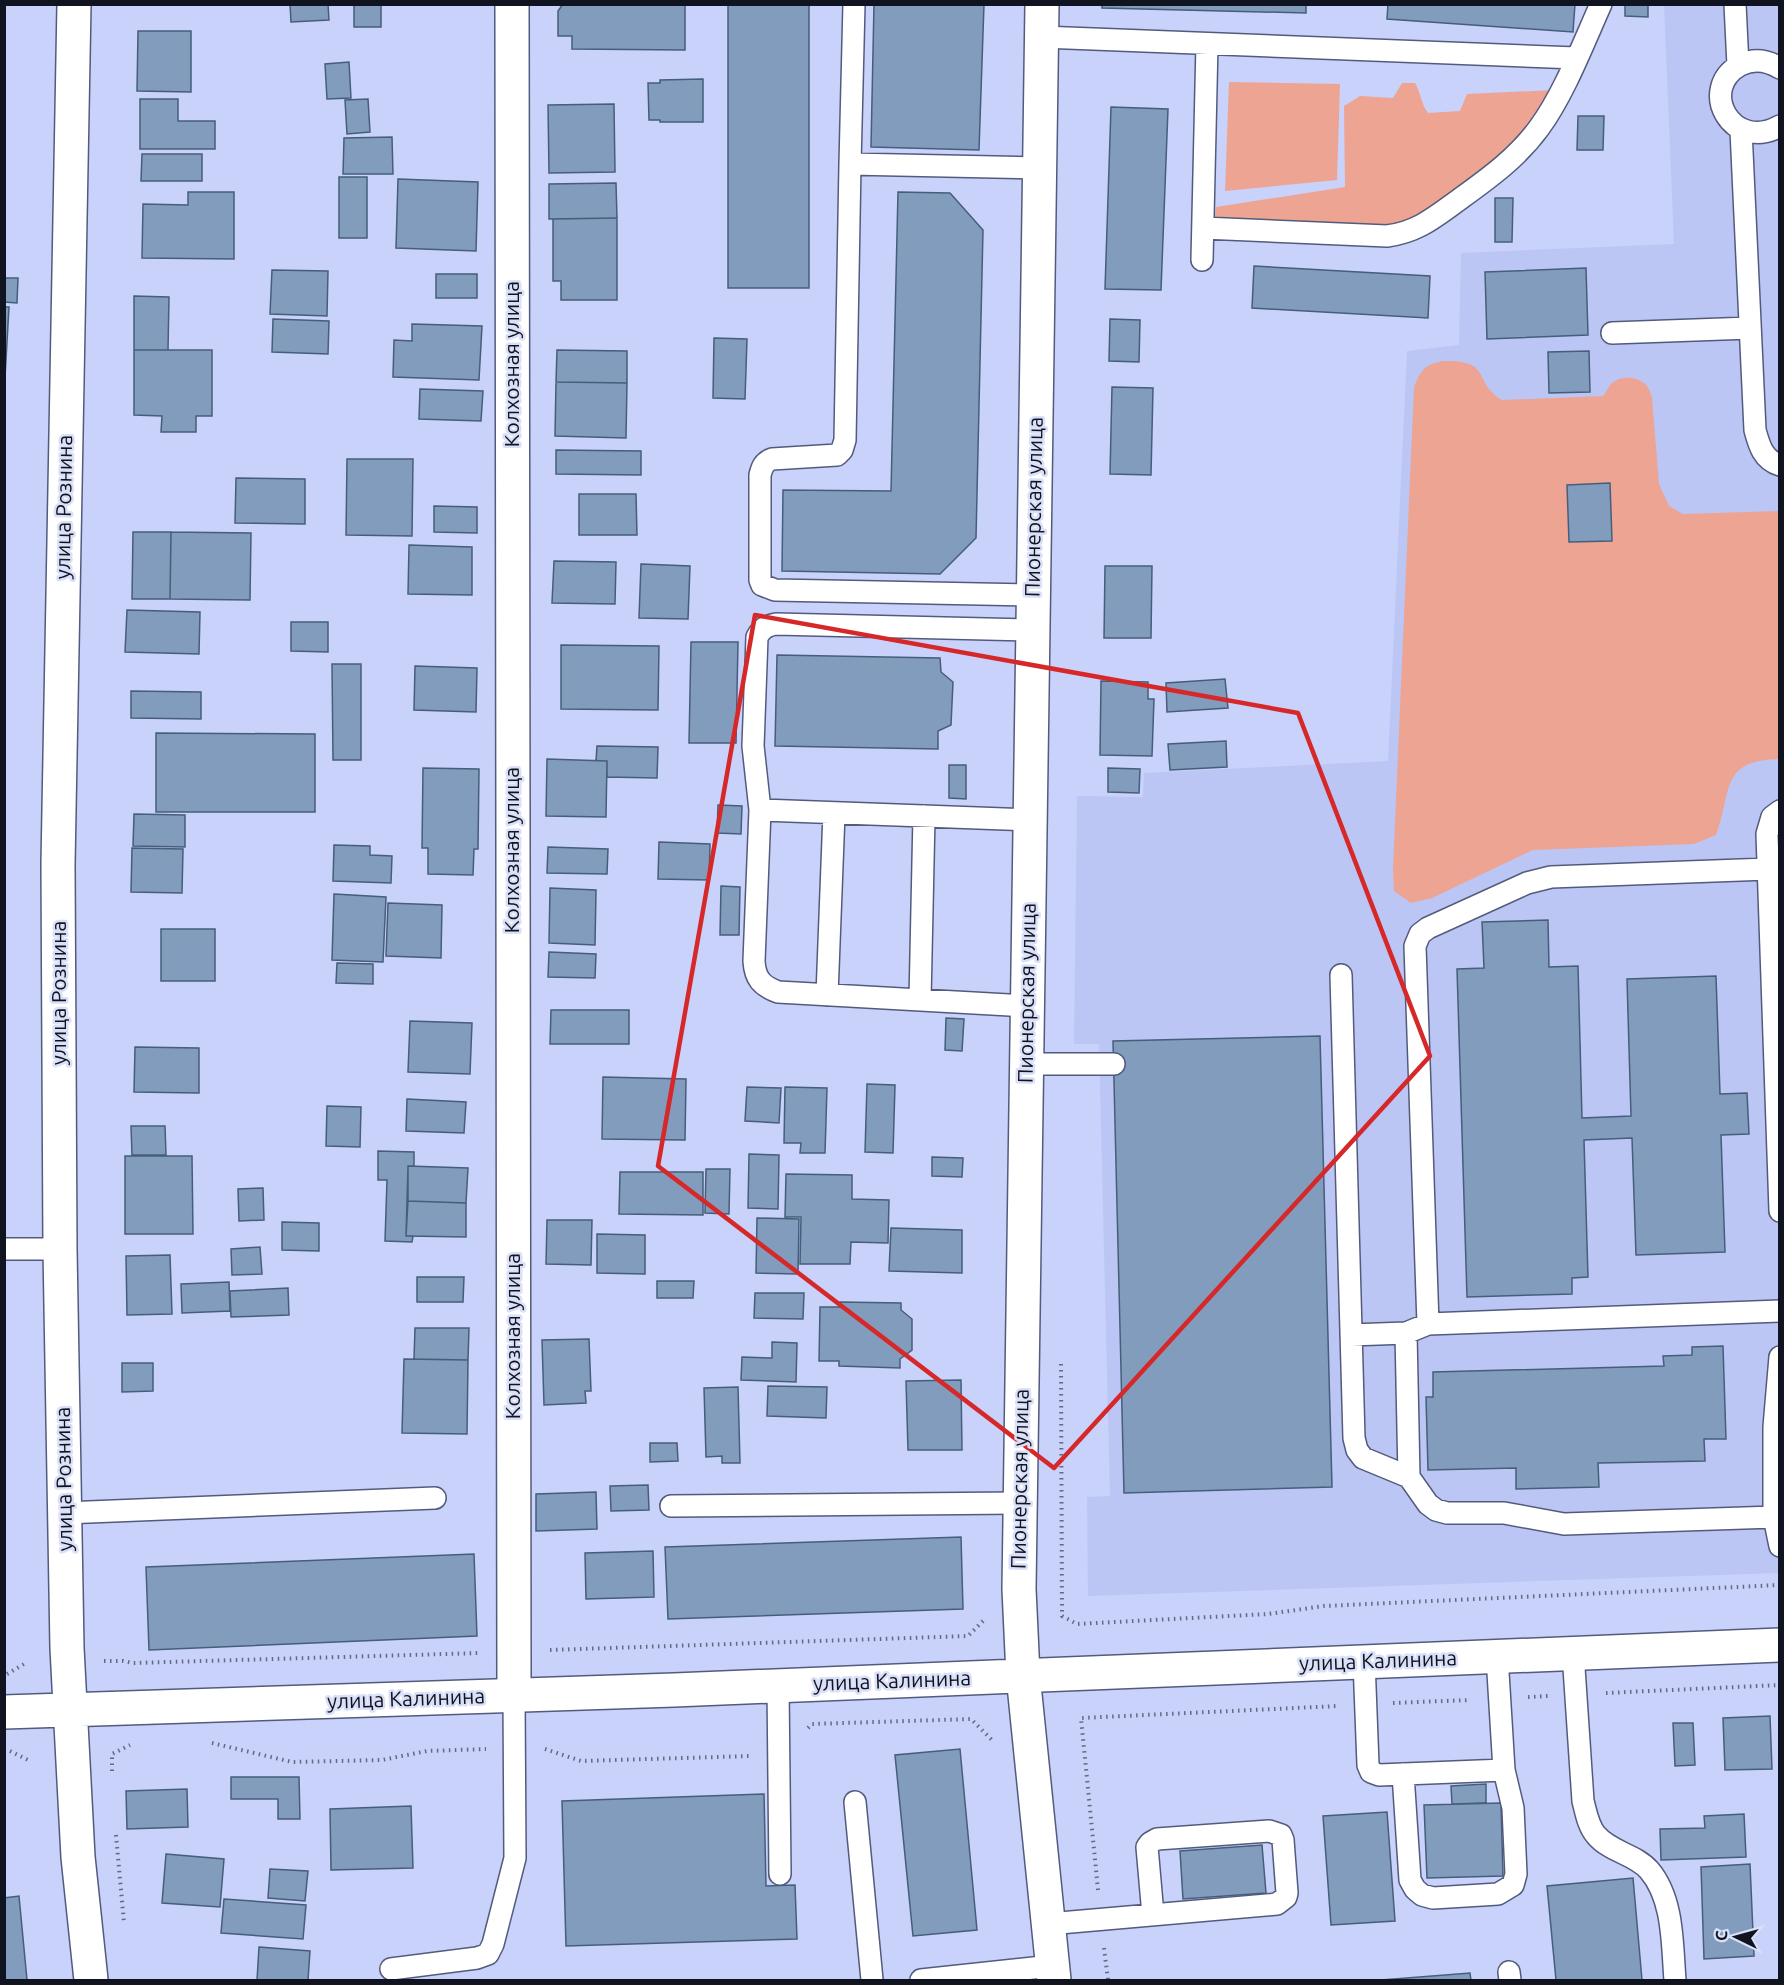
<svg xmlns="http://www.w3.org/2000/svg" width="1784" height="1985" viewBox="0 0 1784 1985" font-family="Ubuntu,sans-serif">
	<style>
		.built { fill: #bbc6f4 }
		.green { fill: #eea492 }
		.building { fill: #829cbd; stroke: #465e7b; stroke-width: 1.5 }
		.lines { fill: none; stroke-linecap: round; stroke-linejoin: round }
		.lane-casing { stroke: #535b7d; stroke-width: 24 }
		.street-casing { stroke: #535b7d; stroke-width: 36 }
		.secondary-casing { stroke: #535b7d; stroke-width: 36 }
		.path { stroke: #636a83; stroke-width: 4; stroke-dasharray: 1.5 4.5; stroke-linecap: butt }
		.lane { stroke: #fff; stroke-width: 21 }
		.street { stroke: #fff; stroke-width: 33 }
		.secondary { stroke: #fff; stroke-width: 33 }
		.marked { fill: none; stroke: #d62828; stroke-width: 4.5; stroke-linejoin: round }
		.labels { text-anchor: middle; stroke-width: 5; stroke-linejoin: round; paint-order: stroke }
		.street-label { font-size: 21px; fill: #101320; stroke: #dae0f8 }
	</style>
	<rect width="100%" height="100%" fill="#c8d2fa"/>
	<path class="built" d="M 1664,5 L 1779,5 L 1779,1573 L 1088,1596 L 1087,1497 L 1110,1496 L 1099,1044 L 1074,1044 L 1077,796 L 1143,797 L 1144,773 L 1388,761 L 1407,351 L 1459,345 L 1461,253 L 1674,244 Z"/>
	<path class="green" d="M 1229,82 L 1340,84 L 1337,180 L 1225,191 Z
		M 1402,83 L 1415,83 C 1421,93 1421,104 1428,113 L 1460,111 L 1467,94 L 1555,90 L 1534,124 L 1493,168 L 1398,229 L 1214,224 L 1216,207 L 1345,187 L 1344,106 L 1360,96 L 1393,98 Z
		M 1443,361 C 1494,360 1471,381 1502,400 L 1603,396 C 1606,393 1608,387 1611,384 C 1620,375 1638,376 1646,385 C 1649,388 1651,394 1652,398 L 1659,484 L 1669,506 L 1683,514 L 1779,511 L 1779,759 C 1719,760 1732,793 1716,835 L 1694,844 L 1533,850 L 1432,898 L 1411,903 L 1394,891 L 1393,868 L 1414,387 C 1421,370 1424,365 1443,361 Z"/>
	<path class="building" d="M 290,4 L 328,4 L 329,20 L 291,22 Z
		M 354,4 L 381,4 L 381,27 L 354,27 Z
		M 563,4 L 685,4 L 685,50 L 572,49 L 572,36 L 558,36 L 558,11 Z
		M 728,4 L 809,4 L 809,288 L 728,288 Z
		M 874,4 L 984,4 L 979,150 L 871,147 Z
		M 1102,4 L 1306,4 L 1306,13 L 1102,8 Z
		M 1388,4 L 1575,4 L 1573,32 L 1387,19 Z
		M 1625,4 L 1648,4 L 1648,17 L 1625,16 Z
		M 138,31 L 191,31 L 191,92 L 137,91 Z
		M 349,62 L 351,98 L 327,99 L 325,64 Z
		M 703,79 L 703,122 L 660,122 L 660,120 L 649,120 L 648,83 L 660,83 L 660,80 Z
		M 140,99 L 178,99 L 178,121 L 215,121 L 215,149 L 140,149 Z
		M 368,99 L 370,132 L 347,134 L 345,100 Z
		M 614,104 L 615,172 L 549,173 L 548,105 Z
		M 1111,107 L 1168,109 L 1161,290 L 1105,289 Z
		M 1578,116 L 1604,116 L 1603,150 L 1577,150 Z
		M 392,137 L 393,174 L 343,174 L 344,138 Z
		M 142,154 L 202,154 L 202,181 L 141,181 Z
		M 339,177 L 367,177 L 367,238 L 339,238 Z
		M 398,179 L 478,182 L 476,251 L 396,248 Z
		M 616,183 L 617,218 L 549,219 L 549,184 Z
		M 188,192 L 234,192 L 234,259 L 142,258 L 143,204 L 188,205 Z
		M 898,192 L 950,193 L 983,230 L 976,538 L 940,574 L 782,571 L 783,490 L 891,491 Z
		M 1495,198 L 1513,198 L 1512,242 L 1495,242 Z
		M 617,218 L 617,300 L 561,300 L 561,281 L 553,281 L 553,219 Z
		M 1254,266 L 1430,276 L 1428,318 L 1252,308 Z
		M 1586,268 L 1588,335 L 1487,339 L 1485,272 Z
		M 272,270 L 328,271 L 327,316 L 270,314 Z
		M 436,274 L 477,274 L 477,298 L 436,298 Z
		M 4,278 L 18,278 L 17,303 L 4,302 Z
		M 134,296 L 169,297 L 168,350 L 134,350 Z
		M 4,307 L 9,307 L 4,395 Z
		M 273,319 L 329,321 L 328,354 L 272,352 Z
		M 1110,319 L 1140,320 L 1139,362 L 1109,361 Z
		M 412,324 L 482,326 L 479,380 L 393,377 L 394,340 L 412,341 Z
		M 714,338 L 747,339 L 745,399 L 713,398 Z
		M 134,350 L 212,350 L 212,416 L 196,416 L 196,432 L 161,432 L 162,416 L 134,415 Z
		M 557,350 L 627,351 L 627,383 L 556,382 Z
		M 1589,351 L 1590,392 L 1549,393 L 1548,352 Z
		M 556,382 L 627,383 L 626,438 L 555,436 Z
		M 1112,387 L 1153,388 L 1151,475 L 1110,474 Z
		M 420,389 L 483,391 L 481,421 L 419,419 Z
		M 556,450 L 641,451 L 641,475 L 556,474 Z
		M 347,459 L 413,459 L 412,536 L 346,535 Z
		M 236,478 L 305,479 L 305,524 L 235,523 Z
		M 1610,483 L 1612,541 L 1569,542 L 1567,485 Z
		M 579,494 L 636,494 L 637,535 L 579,535 Z
		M 434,506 L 477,507 L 477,533 L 434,532 Z
		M 133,532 L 171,532 L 170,599 L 132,599 Z
		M 171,532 L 251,533 L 250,600 L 170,599 Z
		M 409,545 L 472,547 L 472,595 L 408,594 Z
		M 554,561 L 616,562 L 615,604 L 552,603 Z
		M 641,564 L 690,566 L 688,619 L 639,618 Z
		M 1105,566 L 1152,566 L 1151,638 L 1104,638 Z
		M 127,610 L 200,612 L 199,654 L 125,652 Z
		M 291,622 L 328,622 L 328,652 L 291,651 Z
		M 691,642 L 738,642 L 736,743 L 689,743 Z
		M 561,645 L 659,646 L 658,710 L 561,709 Z
		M 777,655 L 940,658 L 941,672 L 953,682 L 951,725 L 938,731 L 938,749 L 775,746 Z
		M 332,664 L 361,664 L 361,760 L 333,760 Z
		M 415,666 L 477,668 L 476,712 L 414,710 Z
		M 1225,679 L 1228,708 L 1167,712 L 1166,683 Z
		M 1101,681 L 1148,682 L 1148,699 L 1154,699 L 1152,756 L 1100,755 Z
		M 131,691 L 201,692 L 201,719 L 131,718 Z
		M 156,733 L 315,734 L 315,812 L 156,812 Z
		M 1226,741 L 1227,767 L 1170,770 L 1168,744 Z
		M 597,746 L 658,747 L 657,778 L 607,777 L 607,761 L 596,761 Z
		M 547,759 L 607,761 L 606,817 L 546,816 Z
		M 949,765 L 966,765 L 966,799 L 949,798 Z
		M 423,768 L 479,769 L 478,849 L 474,849 L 473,875 L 428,874 L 428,848 L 422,848 Z
		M 1108,768 L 1140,769 L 1139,793 L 1108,792 Z
		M 718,805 L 742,806 L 741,834 L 717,833 Z
		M 134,814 L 185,815 L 185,847 L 133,846 Z
		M 659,842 L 710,844 L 709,880 L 658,879 Z
		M 334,845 L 370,846 L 370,855 L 392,856 L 391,883 L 333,881 Z
		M 548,847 L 608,849 L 607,874 L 547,873 Z
		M 132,848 L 183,849 L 182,893 L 131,892 Z
		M 721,886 L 740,887 L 739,935 L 720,935 Z
		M 550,888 L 596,890 L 595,945 L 549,943 Z
		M 334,894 L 386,897 L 383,962 L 332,960 Z
		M 388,903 L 442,905 L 441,958 L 386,956 Z
		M 1548,920 L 1549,967 L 1578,966 L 1582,1118 L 1631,1116 L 1627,979 L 1716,976 L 1720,1094 L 1747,1093 L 1749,1134 L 1721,1135 L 1725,1252 L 1636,1255 L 1632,1138 L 1584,1140 L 1588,1277 L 1572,1278 L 1572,1294 L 1467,1297 L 1457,969 L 1484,968 L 1482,922 Z
		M 161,929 L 215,929 L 215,981 L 161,981 Z
		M 549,952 L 596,954 L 595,978 L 548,977 Z
		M 337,963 L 373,964 L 373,984 L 336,983 Z
		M 551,1010 L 629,1010 L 629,1044 L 550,1044 Z
		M 946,1018 L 964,1019 L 962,1051 L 945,1050 Z
		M 410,1021 L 472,1023 L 470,1074 L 408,1072 Z
		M 1320,1036 L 1332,1487 L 1124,1493 L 1113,1041 Z
		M 135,1047 L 199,1048 L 199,1093 L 134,1092 Z
		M 603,1077 L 686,1079 L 685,1140 L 602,1139 Z
		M 867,1084 L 895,1085 L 893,1153 L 865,1152 Z
		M 747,1087 L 781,1088 L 779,1123 L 745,1121 Z
		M 785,1087 L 827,1088 L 825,1153 L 800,1153 L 801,1143 L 784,1143 Z
		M 407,1099 L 466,1102 L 464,1133 L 406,1131 Z
		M 327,1106 L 361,1107 L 360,1147 L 326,1146 Z
		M 131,1126 L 165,1126 L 166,1155 L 132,1155 Z
		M 378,1151 L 414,1152 L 414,1166 L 408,1166 L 406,1236 L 413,1236 L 412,1242 L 385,1241 L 387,1180 L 378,1180 Z
		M 749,1154 L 779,1155 L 778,1209 L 748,1208 Z
		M 125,1156 L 192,1156 L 193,1234 L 125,1234 Z
		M 932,1157 L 963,1158 L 962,1177 L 932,1176 Z
		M 408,1166 L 468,1168 L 466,1203 L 408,1201 Z
		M 706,1169 L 730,1169 L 729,1214 L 705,1213 Z
		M 620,1172 L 703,1172 L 703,1215 L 619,1214 Z
		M 786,1174 L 852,1175 L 852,1199 L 889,1200 L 888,1243 L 851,1242 L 850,1264 L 800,1264 L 801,1217 L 785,1217 Z
		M 263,1188 L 264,1220 L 239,1221 L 238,1189 Z
		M 408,1201 L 466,1203 L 466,1237 L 406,1236 Z
		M 757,1218 L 799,1219 L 798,1274 L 756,1273 Z
		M 547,1220 L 592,1220 L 591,1265 L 546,1264 Z
		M 282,1222 L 319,1223 L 319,1251 L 282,1250 Z
		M 891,1228 L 962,1230 L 962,1273 L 889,1271 Z
		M 597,1234 L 645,1235 L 645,1274 L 597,1273 Z
		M 260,1247 L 262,1274 L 232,1275 L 231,1249 Z
		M 170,1255 L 172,1314 L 127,1315 L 126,1256 Z
		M 417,1277 L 464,1277 L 463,1302 L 417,1302 Z
		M 657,1281 L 694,1281 L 693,1298 L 657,1298 Z
		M 229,1282 L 230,1311 L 182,1313 L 181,1284 Z
		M 288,1288 L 289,1315 L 231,1317 L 230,1291 Z
		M 755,1293 L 804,1293 L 803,1319 L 754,1318 Z
		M 840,1302 L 901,1303 L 901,1310 L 912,1319 L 912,1350 L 900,1359 L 900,1368 L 839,1366 L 839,1361 L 819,1361 L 820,1307 L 840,1307 Z
		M 415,1328 L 469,1328 L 468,1360 L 414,1359 Z
		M 589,1339 L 591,1391 L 585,1391 L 586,1403 L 544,1405 L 542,1340 Z
		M 772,1342 L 797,1343 L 796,1382 L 741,1380 L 742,1357 L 772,1358 Z
		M 1723,1346 L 1726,1439 L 1704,1439 L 1705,1461 L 1598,1463 L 1599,1487 L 1516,1489 L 1516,1468 L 1428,1470 L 1426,1397 L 1433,1397 L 1433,1372 L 1664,1366 L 1663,1356 L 1692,1355 L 1692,1347 Z
		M 404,1359 L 468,1360 L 467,1434 L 402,1433 Z
		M 122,1363 L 153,1363 L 153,1391 L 122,1392 Z
		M 961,1380 L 962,1450 L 908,1450 L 906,1381 Z
		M 768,1386 L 827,1387 L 826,1418 L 767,1416 Z
		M 738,1387 L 740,1463 L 722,1463 L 722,1456 L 706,1457 L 704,1388 Z
		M 650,1443 L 677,1443 L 678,1461 L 650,1462 Z
		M 648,1485 L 649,1510 L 611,1511 L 610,1486 Z
		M 596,1492 L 597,1529 L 536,1531 L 536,1494 Z
		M 961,1537 L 963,1609 L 668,1619 L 665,1547 Z
		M 653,1551 L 654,1597 L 586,1599 L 585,1553 Z
		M 474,1554 L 477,1636 L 149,1650 L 146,1567 Z
		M 1770,1716 L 1772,1769 L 1725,1770 L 1723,1718 Z
		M 1673,1723 L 1693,1723 L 1695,1765 L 1675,1766 Z
		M 960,1749 L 977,1930 L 913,1936 L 895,1755 Z
		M 231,1777 L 299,1777 L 300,1819 L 278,1819 L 278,1799 L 231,1799 Z
		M 1486,1784 L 1486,1803 L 1452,1804 L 1451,1786 Z
		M 187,1789 L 188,1827 L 127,1829 L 126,1791 Z
		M 764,1794 L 766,1886 L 795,1885 L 797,1939 L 566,1946 L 562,1801 Z
		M 1501,1803 L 1503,1876 L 1427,1878 L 1424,1805 Z
		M 411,1806 L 413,1868 L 331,1870 L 330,1809 Z
		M 1387,1812 L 1395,1921 L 1331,1925 L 1323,1816 Z
		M 1744,1814 L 1746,1857 L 1661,1860 L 1660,1829 L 1705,1828 L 1704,1816 Z
		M 1262,1845 L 1266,1893 L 1183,1899 L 1180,1851 Z
		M 166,1854 L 224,1859 L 220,1907 L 162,1903 Z
		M 1750,1864 L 1754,1956 L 1704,1959 L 1701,1867 Z
		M 270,1869 L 308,1871 L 305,1901 L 268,1898 Z
		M 1633,1878 L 1642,1980 L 1556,1980 L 1547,1886 Z
		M 19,1896 L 27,1980 L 4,1980 L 4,1898 Z
		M 224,1899 L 306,1905 L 303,1939 L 221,1933 Z
		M 259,1947 L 310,1951 L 308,1980 L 257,1980 Z
		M 1470,1973 L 1471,1980 L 1381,1980 Z"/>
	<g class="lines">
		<defs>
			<path id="lane" d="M 854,4 L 850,164 L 1040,168
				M 1735,4 L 1738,66
				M 1042,37 L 1576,58
				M 1780,68 C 1767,60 1754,58 1740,65 C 1697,89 1732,153 1780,126
				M 1741,130 L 1755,430 C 1759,445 1763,460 1780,465
				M 850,164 L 845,440 L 842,450 L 837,455 L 772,459 C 764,462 762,467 760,475 L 760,580 L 762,585 L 775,590 L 1033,595
				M 1203,228 L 1387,236 C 1418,232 1435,217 1460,199 C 1489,178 1517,158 1539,128 C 1564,94 1583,44 1601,4
				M 1202,260 L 1207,44
				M 1612,333 L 1750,328
				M 760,810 L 753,746 L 757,637 C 762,628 766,626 776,624 L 1032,630
				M 1780,811 L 1772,817 L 1767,834 L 1780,1211
				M 1341,975 L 1354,1438 L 1357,1450 L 1363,1458 L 1409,1477
				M 827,995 L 834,813
				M 920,1000 L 924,816
				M 1027,1006 L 778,992 C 762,986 755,979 754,961 L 760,810 L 1029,820
				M 1026,1064 L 1114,1064
				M 4,1249 L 60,1249
				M 1428,1324 L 1415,946 L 1420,934 L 1428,928 L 1527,883 L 1551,877 L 1768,869
				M 1406,1333 L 1409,1477 L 1428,1504 L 1436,1510 L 1447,1513 L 1504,1513 L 1564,1524 L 1774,1517
				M 1351,1335 L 1406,1333 L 1428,1324 L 1780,1311
				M 1780,1357 L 1774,1427 L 1774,1517 L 1780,1546
				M 671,1506 L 1019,1503
				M 64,1513 L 435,1498
				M 1573,1653 L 1583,1801 C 1586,1812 1588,1826 1596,1835 C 1610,1852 1635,1854 1649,1870 C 1674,1899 1672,1945 1675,1980
				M 1364,1661 L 1368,1765 L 1371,1772 L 1379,1775 L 1504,1770
				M 778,1686 L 780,1874
				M 1403,1774 L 1410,1880 L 1415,1889 L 1422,1895 L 1433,1898 L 1498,1894 L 1513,1885 L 1516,1874 L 1513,1808 L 1504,1770 L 1497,1656
				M 855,1802 L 872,1980
				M 1048,1924 L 1277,1904 L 1286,1897 L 1287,1893 L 1283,1840 L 1281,1835 L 1269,1831 L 1157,1839 L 1150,1843 L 1147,1847 L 1153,1915
				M 391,1969 L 477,1958 L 488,1954 L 493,1944 L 515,1858 L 514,1696
				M 1509,1972 L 1510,1980
				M 921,1980 L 1052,1966"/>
			<path id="street" d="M 512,4 L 514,1696"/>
			<path id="secondary" d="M 74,4 L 58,864 L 60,1249 L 67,1648 L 78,1857 L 91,1980
				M 1042,4 L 1019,1589 L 1023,1675 L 1054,1980
				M 4,1712 L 674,1690 L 1780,1645"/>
		</defs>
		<use href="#lane" class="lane-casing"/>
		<use href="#street" class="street-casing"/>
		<use href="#secondary" class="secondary-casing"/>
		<path class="path" d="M 1061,1364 L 1062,1616 L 1077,1624 L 1268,1614 L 1324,1606 L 1780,1585
			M 550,1650 L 968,1636 L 985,1619
			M 104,1661 L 123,1661 L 133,1663 L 480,1653
			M 7,1674 L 24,1664
			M 1606,1693 L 1780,1685
			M 1528,1697 L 1548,1696
			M 1393,1703 L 1470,1700
			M 808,1728 L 812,1724 L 971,1719 L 993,1741
			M 212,1743 L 292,1762 L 382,1760 L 427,1751 L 486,1749
			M 545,1749 L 581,1761 L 751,1756
			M 10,1751 L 28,1760
			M 112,1771 L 112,1754 L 130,1745
			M 116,1835 L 124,1923
			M 1098,1890 L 1081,1718 L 1338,1706
			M 1104,1948 L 1108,1980"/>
		<use href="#lane" class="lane"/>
		<use href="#street" class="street"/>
		<use href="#secondary" class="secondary"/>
	</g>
	<path class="marked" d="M 755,615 L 1298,713 L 1430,1056 L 1054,1468 L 658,1166 Z"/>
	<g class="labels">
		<g class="street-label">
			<text transform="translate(512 364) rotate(-90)" y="7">Колхозная улица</text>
			<text transform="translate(64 507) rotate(-89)" y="7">улица Рознина</text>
			<text transform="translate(1034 507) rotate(-89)" y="7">Пионерская улица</text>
			<text transform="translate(512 850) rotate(-90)" y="7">Колхозная улица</text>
			<text transform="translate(59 993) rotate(-90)" y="7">улица Рознина</text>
			<text transform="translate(1027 993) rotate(-89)" y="7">Пионерская улица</text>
			<text transform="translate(513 1336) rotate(-90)" y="7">Колхозная улица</text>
			<text transform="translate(64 1479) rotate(-91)" y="7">улица Рознина</text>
			<text transform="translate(1020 1479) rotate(-89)" y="7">Пионерская улица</text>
			<text transform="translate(1378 1661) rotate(-2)" y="7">улица Калинина</text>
			<text transform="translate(892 1681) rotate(-2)" y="7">улица Калинина</text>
			<text transform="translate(406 1699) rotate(-2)" y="7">улица Калинина</text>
		</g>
	</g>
	<rect width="1784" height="1985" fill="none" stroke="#101320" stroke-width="12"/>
	<g transform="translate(1736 1937) rotate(275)" stroke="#dae0f8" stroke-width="4.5" paint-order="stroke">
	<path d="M0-4.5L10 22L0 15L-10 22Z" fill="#101320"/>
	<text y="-9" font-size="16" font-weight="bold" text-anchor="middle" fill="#101320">С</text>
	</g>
</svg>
